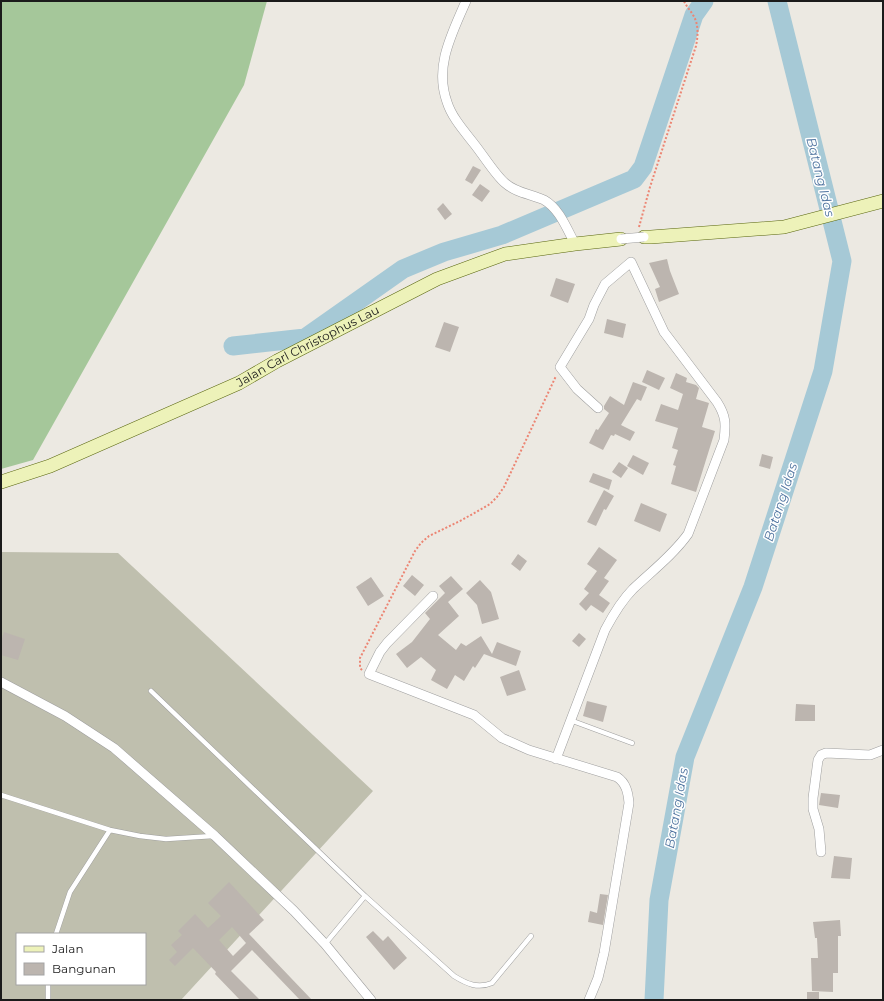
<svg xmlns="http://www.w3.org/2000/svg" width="884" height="1001" viewBox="0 0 884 1001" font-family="Montserrat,sans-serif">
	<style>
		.construction { fill: #bfbfae; fill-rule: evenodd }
		.forest { fill: #a5c79a }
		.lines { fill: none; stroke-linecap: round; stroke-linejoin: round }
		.river { stroke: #a6c9d6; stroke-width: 19 }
		.building { fill: #bcb5af; fill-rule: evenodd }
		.lane-casing { stroke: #9f9f9f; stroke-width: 5.5 }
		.street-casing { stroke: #9f9f9f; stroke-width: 10 }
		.secondary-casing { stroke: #59660f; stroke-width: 14 }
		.path { stroke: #ec8573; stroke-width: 2; stroke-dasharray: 2 2; stroke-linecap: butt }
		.lane { stroke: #fff; stroke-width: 4.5 }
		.street { stroke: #fff; stroke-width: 9 }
		.secondary { stroke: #edf2b9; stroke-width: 13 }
		.street-bridge-casing { stroke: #9f9f9f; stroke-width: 10; stroke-linecap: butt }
		.street-bridge { stroke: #fff; stroke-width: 9 }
		.labels { text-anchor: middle; stroke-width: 3; stroke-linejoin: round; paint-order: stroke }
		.street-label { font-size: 12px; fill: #1b1b1b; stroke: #fff }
		.water-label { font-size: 13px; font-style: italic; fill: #5276a1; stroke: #fff }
	</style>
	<rect width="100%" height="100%" fill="#ece9e2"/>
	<path class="construction" d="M 1,552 L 118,553 L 373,791 L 181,1000 L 1,1000 ZM 17,934 L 145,934 L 145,984 L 17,984 Z"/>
	<path class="forest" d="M 1,1 L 267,1 L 244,85 L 33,460 L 1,469 Z"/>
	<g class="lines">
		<path class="river" d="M 233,346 L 305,338 L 403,269 L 444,252 L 502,235 L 634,179 L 643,167 L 694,15 L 704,1
			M 654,1000 L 659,900 L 685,757 L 753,587 L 823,371 L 842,261 L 777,1"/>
	</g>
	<path class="building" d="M 473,166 L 481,170 L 472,184 L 465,180 Z
		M 480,184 L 490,191 L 482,202 L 472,195 Z
		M 443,203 L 452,214 L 445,220 L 437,209 Z
		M 667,259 L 670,271 L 679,294 L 659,302 L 655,289 L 660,287 L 649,263 Z
		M 556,278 L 575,284 L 568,303 L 550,296 Z
		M 607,319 L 626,324 L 623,338 L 604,333 Z
		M 444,322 L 459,327 L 450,352 L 435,347 Z
		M 647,370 L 665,378 L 659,390 L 642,382 Z
		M 676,373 L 687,378 L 686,382 L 696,385 L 699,388 L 696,399 L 709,403 L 702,427 L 715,431 L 696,492 L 671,484 L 676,466 L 673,465 L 678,450 L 672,448 L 678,428 L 655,421 L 661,404 L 678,410 L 683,394 L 670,388 Z
		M 633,382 L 647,387 L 641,401 L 637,399 L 621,425 L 635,432 L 630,441 L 615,434 L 614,436 L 611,435 L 603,450 L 589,443 L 596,429 L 598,430 L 609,413 L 604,409 L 604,406 L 610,396 L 624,405 Z
		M 762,454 L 773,457 L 770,469 L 759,466 Z
		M 633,455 L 649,463 L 643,475 L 627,466 Z
		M 619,462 L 628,468 L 621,478 L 612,472 Z
		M 593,473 L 612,480 L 609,490 L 589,482 Z
		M 604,490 L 614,496 L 606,510 L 604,509 L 596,526 L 587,522 Z
		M 641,503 L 667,514 L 660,532 L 634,521 Z
		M 599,547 L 617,560 L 604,578 L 609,581 L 599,595 L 610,603 L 603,613 L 591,605 L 586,611 L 579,604 L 589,593 L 584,589 L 597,571 L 587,564 Z
		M 518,554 L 527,561 L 520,571 L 511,564 Z
		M 412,575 L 424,585 L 415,596 L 403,586 Z
		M 451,576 L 463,589 L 448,602 L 459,616 L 438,635 L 456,650 L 461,643 L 466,646 L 481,636 L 492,654 L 497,642 L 521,651 L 516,666 L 484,654 L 475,668 L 473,666 L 464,681 L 455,675 L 447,689 L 431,680 L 436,670 L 421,657 L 407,668 L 396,654 L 412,642 L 430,619 L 425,613 L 445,593 L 439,586 Z
		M 371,577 L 384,596 L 368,606 L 356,587 Z
		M 480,580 L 491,592 L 499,619 L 482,624 L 477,605 L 466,593 Z
		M 4,632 L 25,639 L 18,660 L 1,655 L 1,641 Z
		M 579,633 L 586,639 L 579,647 L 572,641 Z
		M 519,670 L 526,690 L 507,696 L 500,677 Z
		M 587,701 L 607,706 L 603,722 L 583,716 Z
		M 796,704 L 815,705 L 815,721 L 795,721 Z
		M 821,793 L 840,795 L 838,808 L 819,805 Z
		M 834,856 L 852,858 L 850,879 L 831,878 Z
		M 229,882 L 264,920 L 249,934 L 312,1000 L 300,1000 L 252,950 L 231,971 L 260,1000 L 240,1000 L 215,974 L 216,972 L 193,948 L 175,966 L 169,960 L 177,952 L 171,945 L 182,935 L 178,931 L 195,914 L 208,928 L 221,916 L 208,903 ZM 232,927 L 246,943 L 233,956 L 219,940 Z
		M 600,894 L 608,895 L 603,925 L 588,922 L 590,911 L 597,913 Z
		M 840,920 L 841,936 L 838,936 L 838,973 L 833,973 L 833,992 L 812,991 L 811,958 L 818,958 L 817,938 L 815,938 L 813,922 Z
		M 373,931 L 383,941 L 388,936 L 407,958 L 394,970 L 366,937 Z
		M 807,992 L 819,992 L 819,1000 L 807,1000 Z"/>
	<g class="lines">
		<defs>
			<path id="lane" d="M 151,691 L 365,896
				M 570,720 L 632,743
				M 1,795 L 110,830 L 140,836 L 166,839 L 213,836
				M 56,934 L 70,892 L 110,830
				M 325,944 L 365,896 L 454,976 C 467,984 478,989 492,983 L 531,936
				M 48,984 L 48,1000"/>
			<path id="street" d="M 466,1 C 452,34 434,66 447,102 C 452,118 465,132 475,145 C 483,155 496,176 505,183 C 516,193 531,194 544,200 C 559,208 567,229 575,244
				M 433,596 L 387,643 L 380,652 L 369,674 L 474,715 L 502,738 L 529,750 L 617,777 C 626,783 628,792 629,803 L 604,953 L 598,978 L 589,1000
				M 1,682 L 65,716 L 114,748 L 215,836 L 294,911 L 325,944 L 371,1000
				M 556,759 L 605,630 C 613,615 621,601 633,589 C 652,571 673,555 688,534 L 724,440 C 726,424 726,416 717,402 L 664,332 L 631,262 L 605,284 L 594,305 L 589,319 L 560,367 L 577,389 L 598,408
				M 821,852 L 819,829 L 813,809 L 813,798 L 818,760 L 821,755 L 826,753 L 870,755 L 883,750"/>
			<g id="secondary">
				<path d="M 644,237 L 651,237 L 784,227 L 883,201"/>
				<path id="s1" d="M 1,482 L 50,466 L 239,383 L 277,361 L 437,279 L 505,254 L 575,244 L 621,239"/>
			</g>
		</defs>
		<use href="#lane" class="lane-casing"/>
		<use href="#street" class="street-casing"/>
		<use href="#secondary" class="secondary-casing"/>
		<path class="path" d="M 639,227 L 650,187 L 696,46 C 698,36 699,24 693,15 C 690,10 686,6 684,1
			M 362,670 L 360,668 L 360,658 L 415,551 L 421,543 L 429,536 L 462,520 L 490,504 L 497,497 L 504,487 L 556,376"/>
		<use href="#lane" class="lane"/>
		<use href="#street" class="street"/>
		<use href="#secondary" class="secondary"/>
		<defs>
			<path id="street-bridge" d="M 621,239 L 644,237"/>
		</defs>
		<use href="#street-bridge" class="street-bridge-casing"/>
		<use href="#street-bridge" class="street-bridge"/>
	</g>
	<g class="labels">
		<g class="street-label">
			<text dy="4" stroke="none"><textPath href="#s1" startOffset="336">Jalan Carl Christophus Lau</textPath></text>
		</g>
		<g class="water-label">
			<text transform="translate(821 177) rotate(76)" y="5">Batang Idas</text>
			<text transform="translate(780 502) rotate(-72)" y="5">Batang Idas</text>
			<text transform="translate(676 808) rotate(-80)" y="5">Batang Idas</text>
		</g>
	</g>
	<rect width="884" height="1001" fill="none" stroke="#1b1b1b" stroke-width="4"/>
	<rect x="16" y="933" width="130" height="52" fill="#ffffff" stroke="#a4a4a4"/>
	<rect x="24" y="946" width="20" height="6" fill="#edf2b9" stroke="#a4a4a4"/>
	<text x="52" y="953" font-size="12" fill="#1b1b1b">Jalan</text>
	<rect x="24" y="963" width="20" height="12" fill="#bcb5af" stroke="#a4a4a4"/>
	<text x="52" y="973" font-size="12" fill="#1b1b1b">Bangunan</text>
</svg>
